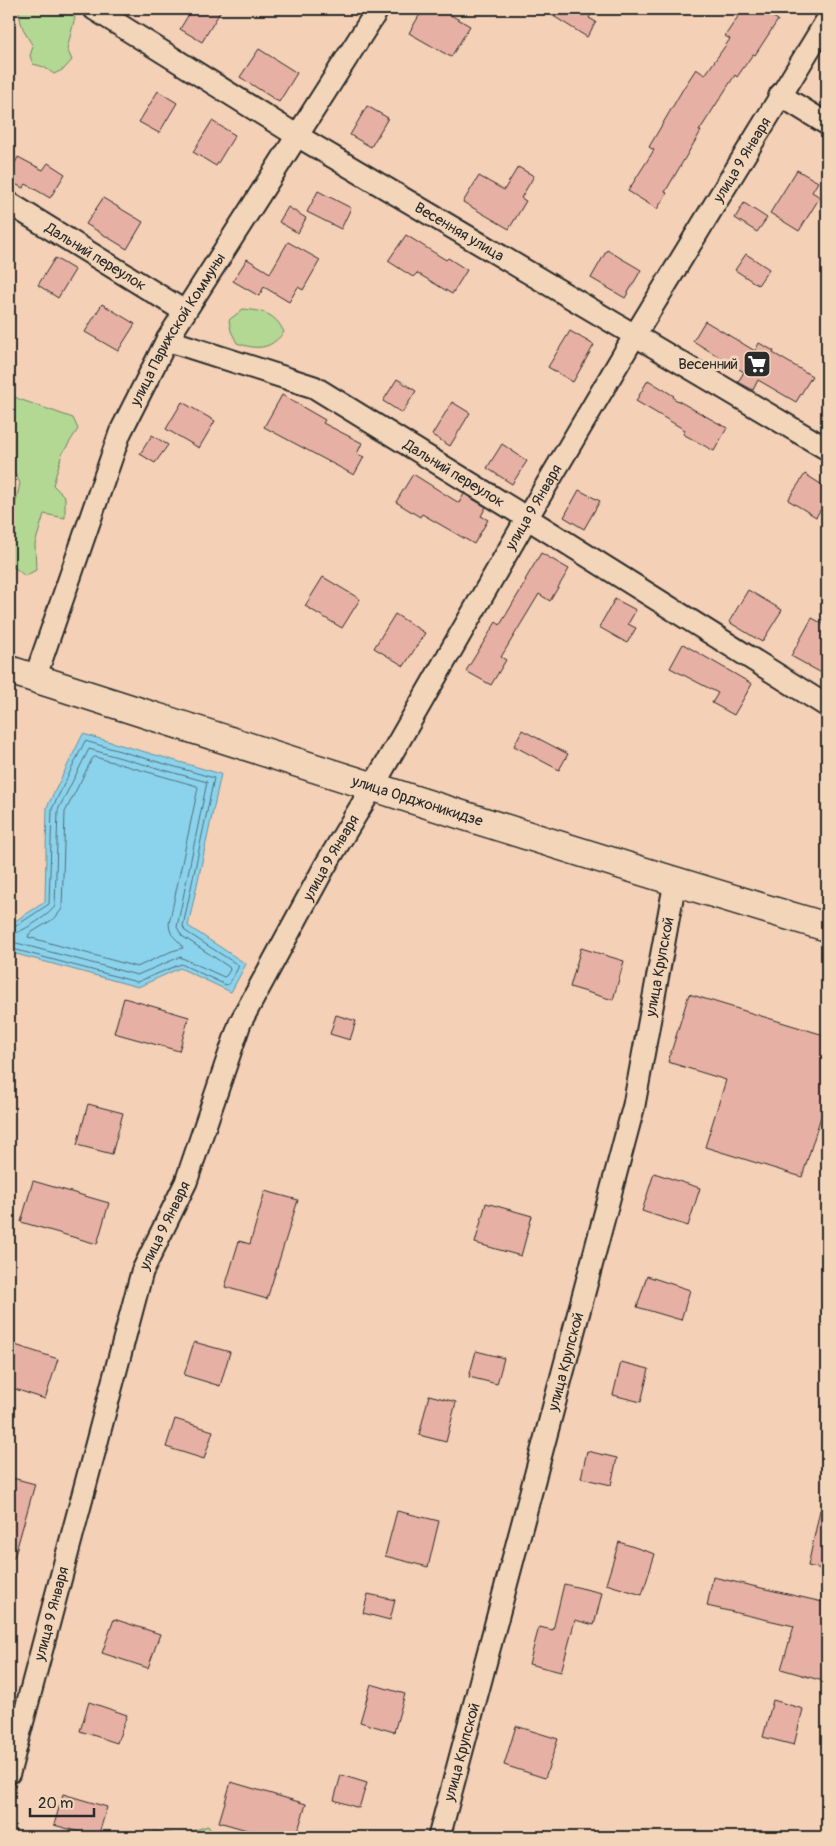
<svg xmlns="http://www.w3.org/2000/svg" width="836" height="1846" viewBox="0 0 836 1846" font-family="Pangolin,sans-serif">
	<style>
		.green { fill: #b2d894; stroke: #6e8260 }
		.water { fill: #8bd3ec; stroke: #65909f }
		.lines { fill: none; stroke-linecap: round; stroke-linejoin: round }
		.shore { stroke: #516e78; stroke-width: 1 }
		.building { fill: #e7b0a4; stroke: #2b2b2b }
		.street-casing { stroke: #2b2b2b; stroke-width: 25 }
		.secondary-casing { stroke: #2b2b2b; stroke-width: 31 }
		.street { stroke: #f3d6b9; stroke-width: 21 }
		.secondary { stroke: #f3d6b9; stroke-width: 28 }
		.labels { text-anchor: middle; stroke-width: 5; stroke-linejoin: round; paint-order: stroke }
		.street-label { font-size: 15px; fill: #2b2b2b; stroke: #f3d6b9 }
		.poi-label { font-size: 15px; fill: #2b2b2b; stroke: #f3d6b9; text-anchor: end }
	</style>
	<rect width="100%" height="100%" fill="#f3d0b6"/>
	<filter id="ink" filterUnits="userSpaceOnUse"><feTurbulence type="fractalNoise" baseFrequency=".02" numOctaves="2"/><feDisplacementMap in="SourceGraphic" scale="10" xChannelSelector="R" yChannelSelector="G"/><feConvolveMatrix kernelMatrix="1 2 1 2 8 2 1 2 1" color-interpolation-filters="sRGB"/></filter>
	<g filter="url(#ink)">
		<path class="green" d="M 21,9 L 61,9 L 75,17 L 67,49 L 72,60 L 64,69 L 54,74 L 44,67 L 33,64 L 30,56 L 33,46 C 25,34 20,25 19,10 Z
			M 243,309 C 263,311 275,313 284,332 C 270,350 257,350 237,343 L 231,331 L 229,320 Z
			M 9,394 L 19,399 L 73,418 L 78,429 L 62,454 L 53,485 L 65,497 L 65,518 L 44,514 L 35,544 L 36,570 L 25,576 L 14,567 L 9,566 L 9,534 L 20,483 L 9,463 Z
			M 208,1826 L 215,1837 L 150,1837 L 154,1831 L 180,1835 Z"/>
		<path class="water" d="M 83,734 L 221,774 L 188,926 L 246,964 L 231,992 L 180,968 L 138,987 L 9,952 L 9,925 L 45,902 L 47,807 Z"/>
		<g class="lines">
			<path class="shore" d="M 95,757 L 197,786 L 198,788 L 169,924 C 170,939 179,938 183,948 L 172,951 L 137,967 L 28,937 L 29,934 L 55,918 L 62,909 L 65,812 L 92,759 Z
				M 9,928 L 13,928 L 49,904 L 52,809 L 85,741 L 214,778 L 183,926 L 185,931 L 238,965 L 238,968 L 229,984 L 226,985 L 181,964 L 137,982 L 9,948
				M 9,935 C 19,934 50,915 55,906 L 58,810 L 89,749 L 207,782 L 177,927 L 182,936 L 229,967 L 230,970 L 226,976 L 224,977 L 180,957 L 137,975 L 9,941"/>
		</g>
		<path class="building" d="M 192,9 L 222,9 L 202,42 L 180,29 Z
			M 423,9 L 440,9 L 470,26 L 451,57 L 409,33 Z
			M 542,9 L 594,9 L 589,18 L 596,22 L 587,37 Z
			M 743,9 L 760,9 L 778,20 L 755,55 L 753,54 L 737,77 L 735,75 L 699,131 L 701,131 L 665,192 L 667,193 L 657,209 L 628,191 L 654,150 L 649,147 L 683,89 L 696,69 L 705,75 L 730,39 L 725,36 Z
			M 259,49 L 297,73 L 279,102 L 240,77 Z
			M 158,91 L 177,103 L 159,133 L 139,122 Z
			M 367,106 L 388,118 L 371,147 L 350,135 Z
			M 212,121 L 235,135 L 216,166 L 193,152 Z
			M 18,157 L 43,170 L 48,163 L 65,174 L 50,198 L 26,184 L 23,188 L 9,181 L 9,176 Z
			M 518,167 L 534,176 L 521,198 L 526,201 L 509,229 L 463,202 L 479,176 L 504,190 Z
			M 797,170 L 818,182 L 812,192 L 820,197 L 799,231 L 770,213 Z
			M 318,191 L 351,208 L 341,229 L 307,212 Z
			M 103,198 L 143,222 L 127,249 L 86,224 Z
			M 744,203 L 767,218 L 757,232 L 735,218 Z
			M 288,207 L 306,218 L 298,233 L 279,222 Z
			M 406,235 L 446,260 L 448,258 L 467,270 L 452,294 L 417,273 L 413,277 L 388,261 Z
			M 288,242 L 320,260 L 303,290 L 298,287 L 289,302 L 264,287 L 259,296 L 233,281 L 247,259 L 270,273 Z
			M 607,250 L 641,270 L 625,298 L 591,278 Z
			M 746,254 L 769,269 L 758,285 L 735,270 Z
			M 55,258 L 75,270 L 58,298 L 38,285 Z
			M 102,304 L 135,324 L 118,351 L 85,332 Z
			M 705,321 L 755,351 L 759,343 L 774,351 L 773,353 L 812,376 L 796,402 L 758,380 L 753,390 L 738,382 L 744,372 L 693,341 Z
			M 570,331 L 594,345 L 573,382 L 548,367 Z
			M 397,379 L 416,391 L 402,413 L 383,401 Z
			M 648,380 L 674,396 L 673,398 L 727,428 L 714,451 L 683,434 L 685,430 L 636,401 Z
			M 282,395 L 325,420 L 323,423 L 362,443 L 357,454 L 364,457 L 354,475 L 264,427 Z
			M 182,402 L 215,421 L 199,448 L 166,429 Z
			M 452,402 L 470,413 L 450,446 L 432,435 Z
			M 152,435 L 168,445 L 155,463 L 140,454 Z
			M 502,444 L 527,461 L 512,484 L 487,468 Z
			M 413,474 L 459,503 L 464,494 L 486,507 L 481,516 L 488,520 L 474,544 L 422,514 L 420,517 L 396,502 Z
			M 805,474 L 827,488 L 827,499 L 816,517 L 788,500 Z
			M 579,490 L 600,501 L 584,529 L 564,517 Z
			M 541,553 L 569,569 L 550,601 L 539,594 L 501,657 L 506,660 L 491,685 L 466,671 L 496,622 L 500,625 L 526,581 L 525,580 Z
			M 323,577 L 360,599 L 342,628 L 305,606 Z
			M 748,590 L 782,610 L 762,642 L 729,622 Z
			M 615,599 L 636,610 L 628,624 L 636,628 L 627,643 L 599,627 Z
			M 395,614 L 425,633 L 404,666 L 374,648 Z
			M 812,618 L 827,626 L 827,676 L 791,656 Z
			M 683,644 L 752,684 L 734,715 L 712,703 L 718,693 L 670,668 Z
			M 522,730 L 568,754 L 559,770 L 514,746 Z
			M 581,948 L 624,961 L 613,1000 L 570,987 Z
			M 689,994 L 827,1036 L 827,1111 L 823,1110 L 802,1177 L 705,1147 L 726,1080 L 668,1062 Z
			M 124,998 L 189,1017 L 179,1051 L 114,1033 Z
			M 336,1015 L 356,1021 L 350,1040 L 330,1034 Z
			M 88,1104 L 123,1113 L 112,1154 L 77,1145 Z
			M 654,1173 L 700,1188 L 688,1226 L 642,1211 Z
			M 33,1181 L 109,1203 L 97,1244 L 21,1222 Z
			M 265,1191 L 298,1200 L 267,1299 L 225,1287 L 239,1241 L 250,1244 Z
			M 486,1203 L 532,1216 L 521,1256 L 475,1243 Z
			M 647,1276 L 690,1290 L 681,1320 L 637,1307 Z
			M 194,1342 L 230,1352 L 220,1386 L 184,1375 Z
			M 9,1343 L 58,1359 L 45,1399 L 9,1387 Z
			M 476,1351 L 504,1358 L 497,1384 L 469,1377 Z
			M 621,1362 L 649,1369 L 641,1402 L 613,1395 Z
			M 429,1395 L 456,1402 L 446,1442 L 419,1435 Z
			M 175,1419 L 213,1431 L 204,1459 L 166,1447 Z
			M 587,1451 L 617,1458 L 611,1485 L 581,1478 Z
			M 9,1477 L 35,1484 L 14,1558 L 9,1557 Z
			M 820,1510 L 827,1511 L 827,1570 L 808,1566 Z
			M 397,1511 L 439,1521 L 428,1567 L 385,1556 Z
			M 619,1542 L 655,1554 L 642,1595 L 606,1584 Z
			M 713,1577 L 827,1603 L 827,1667 L 823,1681 L 781,1669 L 794,1626 L 707,1606 Z
			M 564,1584 L 602,1593 L 594,1625 L 575,1620 L 561,1672 L 529,1664 L 539,1627 L 553,1630 Z
			M 368,1594 L 395,1600 L 390,1620 L 363,1613 Z
			M 114,1619 L 160,1634 L 148,1668 L 102,1653 Z
			M 371,1684 L 405,1694 L 394,1732 L 360,1722 Z
			M 773,1700 L 803,1709 L 794,1745 L 763,1737 Z
			M 89,1702 L 127,1715 L 117,1743 L 80,1731 Z
			M 516,1726 L 558,1739 L 545,1778 L 504,1765 Z
			M 341,1775 L 367,1783 L 359,1808 L 334,1800 Z
			M 231,1782 L 306,1804 L 296,1837 L 271,1837 L 219,1822 Z
			M 63,1794 L 107,1807 L 98,1837 L 54,1825 Z"/>
		<g class="lines">
			<defs>
				<g id="street">
					<path id="s1" d="M 94,9 L 296,135 L 827,449"/>
					<path d="M 780,95 L 827,124"/>
					<path id="s2" d="M 9,203 L 184,311"/>
					<path id="s3" d="M 167,340 L 314,387 L 527,518 L 827,706"/>
					<path id="s4" d="M 35,678 L 120,433 L 167,340 L 378,9"/>
					<path id="s5" d="M 9,1773 L 142,1272 L 186,1182 L 240,1023 L 325,866 L 372,788 L 527,518 L 635,335 L 827,20"/>
					<path id="s6" d="M 439,1837 L 634,1105 L 675,882"/>
				</g>
				<g id="secondary">
					<path id="s7" d="M 9,670 C 281,757 553,846 827,927"/>
				</g>
			</defs>
			<use href="#street" class="street-casing"/>
			<use href="#secondary" class="secondary-casing"/>
			<use href="#street" class="street"/>
			<use href="#secondary" class="secondary"/>
		</g>
	</g>
	<defs>
		<symbol id="supermarket-square" viewBox="-11 -11 22 22"><rect x="-9" y="-9" width="18" height="18" rx="4" fill="#2b2b2b" stroke="#f3d6b9"/><path d="M-6-5.5h2.5l.6 2H6L4.5 2H-2.5L-4.4-4H-6ZM-1.5 3.2a1.3 1.3 0 1 0 .1 0ZM3 3.2a1.3 1.3 0 1 0 .1 0Z" fill="#fff"/></symbol>
	</defs>
	<g fill-rule="evenodd">
		<use href="#supermarket-square" x="741" y="348" width="32" height="32"/>
	</g>
	<g class="labels">
		<g class="street-label">
			<text dy="5" stroke="none"><textPath href="#s5" startOffset="1785">улица 9 Января</textPath></text>
			<text dy="5" stroke="none"><textPath href="#s1" startOffset="428">Весенняя улица</textPath></text>
			<text dy="5" stroke="none"><textPath href="#s2" startOffset="102">Дальний переулок</textPath></text>
			<text dy="5" stroke="none"><textPath href="#s4" startOffset="378">улица Парижской Коммуны</textPath></text>
			<text dy="5" stroke="none"><textPath href="#s3" startOffset="319">Дальний переулок</textPath></text>
			<text dy="5" stroke="none"><textPath href="#s5" startOffset="1380">улица 9 Января</textPath></text>
			<text dy="5" stroke="none"><textPath href="#s7" startOffset="429">улица Орджоникидзе</textPath></text>
			<text dy="5" stroke="none"><textPath href="#s5" startOffset="975">улица 9 Января</textPath></text>
			<text dy="5" stroke="none"><textPath href="#s6" startOffset="898">улица Крупской</textPath></text>
			<text dy="5" stroke="none"><textPath href="#s5" startOffset="570">улица 9 Января</textPath></text>
			<text dy="5" stroke="none"><textPath href="#s6" startOffset="492">улица Крупской</textPath></text>
			<text dy="5" stroke="none"><textPath href="#s5" startOffset="165">улица 9 Января</textPath></text>
			<text dy="5" stroke="none"><textPath href="#s6" startOffset="88">улица Крупской</textPath></text>
		</g>
		<g class="poi-label">
			<text x="738" y="369">Весенний</text>
		</g>
	</g>
	<rect width="836" height="1846" fill="none" stroke="#f3d6b9" stroke-width="30"/>
	<rect x="15" y="15" width="806" height="1816" fill="none" stroke="#2b2b2b" stroke-width="2" filter="url(#ink)"/>
	<path d="M30 1808v8h64v-8" fill="none" stroke="#2b2b2b" stroke-width="2.5"/>
	<text x="38" y="1808" font-size="15" fill="#2b2b2b" stroke="#f3d6b9" stroke-width="4" paint-order="stroke">20 m</text>
</svg>
